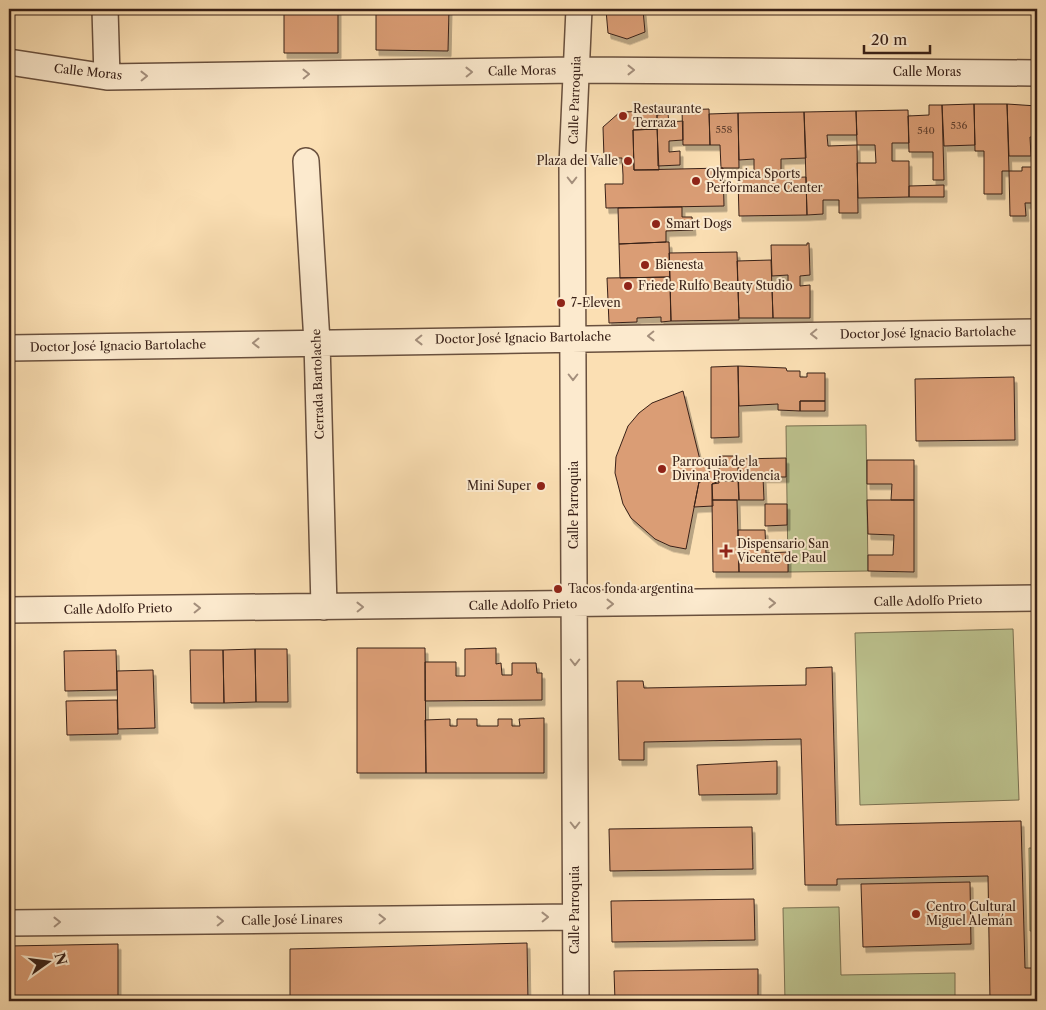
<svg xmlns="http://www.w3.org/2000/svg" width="1046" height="1010" viewBox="0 0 1046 1010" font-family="'Libre Caslon Text',serif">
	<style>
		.green { fill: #bcc28e; stroke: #7a7152 }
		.building { fill: #da9d74; stroke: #382017; filter: url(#shadow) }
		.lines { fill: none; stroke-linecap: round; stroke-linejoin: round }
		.street-casing { stroke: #69503e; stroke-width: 28 }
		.street { stroke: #fceace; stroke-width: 25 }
		.oneway { stroke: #a48f7c }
		.poi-dot { fill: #8f2418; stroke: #fceace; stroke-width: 2 }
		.labels { text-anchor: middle; stroke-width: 4; stroke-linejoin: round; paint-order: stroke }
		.number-label { font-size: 10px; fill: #603f2e }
		.street-label { font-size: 12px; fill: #382017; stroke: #fceace }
		.poi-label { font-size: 12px; fill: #382017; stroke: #fceace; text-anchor: start }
	</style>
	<defs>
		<filter id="shadow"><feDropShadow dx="3" dy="5.5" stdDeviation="0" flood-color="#0004"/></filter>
	</defs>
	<rect width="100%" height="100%" fill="#fbdfb3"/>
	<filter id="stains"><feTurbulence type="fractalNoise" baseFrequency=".004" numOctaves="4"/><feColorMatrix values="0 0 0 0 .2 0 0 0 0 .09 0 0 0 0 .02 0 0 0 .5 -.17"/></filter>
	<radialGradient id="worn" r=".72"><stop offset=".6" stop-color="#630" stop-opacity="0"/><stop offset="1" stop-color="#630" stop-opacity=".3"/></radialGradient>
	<path class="green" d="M 866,425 L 868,571 L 788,572 L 786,426 Z
		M 1013,629 L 1019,800 L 860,805 L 855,633 Z
		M 1029,848 L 1037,848 L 1037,931 L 1030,931 Z
		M 839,907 L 841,975 L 955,973 L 955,1001 L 785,1001 L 783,908 Z"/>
	<path class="building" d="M 284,9 L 338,9 L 338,53 L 284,53 Z
		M 376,9 L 449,9 L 448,51 L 376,50 Z
		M 608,9 L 643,10 L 645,32 L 627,39 L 608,33 L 606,10 Z
		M 974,104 L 975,145 L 944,146 L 942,105 Z
		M 974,104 L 1007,104 L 1009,171 L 1002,171 L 1002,194 L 984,194 L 984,151 L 975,151 Z
		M 1007,104 L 1037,106 L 1037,137 L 1030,137 L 1031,156 L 1009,156 Z
		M 929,105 L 942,105 L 944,180 L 933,180 L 933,152 L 909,152 L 908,116 L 929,115 Z
		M 709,109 L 710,145 L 683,145 L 682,110 Z
		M 908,110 L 909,143 L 892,143 L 892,161 L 909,161 L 909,197 L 858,198 L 857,163 L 876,163 L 875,145 L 857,145 L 856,111 Z
		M 657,111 L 657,129 L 633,130 L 634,170 L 723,168 L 724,206 L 606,208 L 605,184 L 623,184 L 623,175 L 622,158 L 604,158 L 603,127 L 620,112 Z
		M 856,111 L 857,135 L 827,135 L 828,146 L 857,145 L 858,213 L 839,213 L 839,200 L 823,200 L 823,214 L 807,215 L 804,112 Z
		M 804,112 L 806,158 L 781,159 L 781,178 L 806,177 L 807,215 L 739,216 L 738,179 L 754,178 L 754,159 L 739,160 L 738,113 Z
		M 738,113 L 739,168 L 721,168 L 720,145 L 710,145 L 709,114 Z
		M 668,114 L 669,122 L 683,121 L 683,140 L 669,141 L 669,152 L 680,151 L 680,165 L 658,166 L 657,115 Z
		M 657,129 L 659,170 L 634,170 L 633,130 Z
		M 1022,167 L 1037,167 L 1037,203 L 1025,203 L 1026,216 L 1010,216 L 1009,171 L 1022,171 Z
		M 944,185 L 944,197 L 909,197 L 909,186 Z
		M 682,207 L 682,217 L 692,217 L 693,230 L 666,231 L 666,242 L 619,244 L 618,208 Z
		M 666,242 L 669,242 L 670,277 L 620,278 L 619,244 Z
		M 807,243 L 809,243 L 810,275 L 800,276 L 800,286 L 810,285 L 810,318 L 773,318 L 772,286 L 788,285 L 788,275 L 772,276 L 771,245 L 807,245 Z
		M 737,252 L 739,320 L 671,321 L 669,253 Z
		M 771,260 L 773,318 L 739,318 L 737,261 Z
		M 670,277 L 671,321 L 661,322 L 661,317 L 637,318 L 637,322 L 609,323 L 607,278 Z
		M 738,366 L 739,437 L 711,438 L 711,367 Z
		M 738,366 L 786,368 L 787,371 L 800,371 L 800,377 L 807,377 L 807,373 L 825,373 L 825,401 L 800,401 L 800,411 L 778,410 L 778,404 L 739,406 Z
		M 1014,377 L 1015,440 L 916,441 L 915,379 Z
		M 683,391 L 700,460 L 709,467 L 709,472 L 704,481 L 699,482 L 686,549 L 670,546 L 655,539 L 631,518 L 623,504 L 615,473 L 616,457 L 628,426 L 639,413 L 652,403 Z
		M 800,401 L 825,401 L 825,411 L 800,411 Z
		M 719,456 L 738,456 L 738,481 L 719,481 Z
		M 719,458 L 719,483 L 712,484 L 713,506 L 694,507 L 699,482 L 704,481 L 709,472 L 709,467 L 700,459 Z
		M 786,458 L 786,477 L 763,477 L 764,500 L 739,500 L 738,459 Z
		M 867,460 L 914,460 L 914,500 L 891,500 L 892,484 L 867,484 Z
		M 719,481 L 738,481 L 739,500 L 712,500 L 712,484 Z
		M 712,500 L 737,500 L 739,572 L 713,572 Z
		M 867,500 L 914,500 L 914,572 L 868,571 L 868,555 L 893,555 L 894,535 L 868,534 Z
		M 765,504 L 787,504 L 787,525 L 765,526 Z
		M 738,530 L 765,530 L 766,553 L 788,552 L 788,572 L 739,572 Z
		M 357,648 L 425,648 L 426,773 L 357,773 Z
		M 496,648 L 496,664 L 501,663 L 502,675 L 512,675 L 512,663 L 536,663 L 537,673 L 542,673 L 542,700 L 425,701 L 425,662 L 456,662 L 456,676 L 465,676 L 465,649 Z
		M 255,649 L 287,649 L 288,702 L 256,702 Z
		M 255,649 L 256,702 L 224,703 L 223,650 Z
		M 116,650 L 117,690 L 65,691 L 64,651 Z
		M 190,650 L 223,650 L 224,703 L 191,703 Z
		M 832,667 L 836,825 L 1021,821 L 1025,968 L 1037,968 L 1037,1001 L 990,1001 L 988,876 L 837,879 L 837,885 L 805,885 L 801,739 L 644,742 L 644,760 L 619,760 L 617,681 L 643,681 L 644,688 L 806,685 L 806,668 Z
		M 153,670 L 155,728 L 118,729 L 117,671 Z
		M 117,700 L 118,734 L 67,735 L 66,701 Z
		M 544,718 L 544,773 L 426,773 L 425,720 L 450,719 L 450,726 L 457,726 L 457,719 L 477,719 L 477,726 L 498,726 L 498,719 L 512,719 L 512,726 L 520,726 L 519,719 Z
		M 777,761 L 777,794 L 699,795 L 697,765 Z
		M 752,827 L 753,869 L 610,871 L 609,829 Z
		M 970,882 L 971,944 L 863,947 L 861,884 Z
		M 754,899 L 755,940 L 612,942 L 611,901 Z
		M 527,943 L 528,1001 L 290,1001 L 290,949 Z
		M 118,944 L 118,1001 L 9,1001 L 9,946 Z
		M 758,969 L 758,1001 L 615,1001 L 614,971 Z"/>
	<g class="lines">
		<defs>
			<path id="street" d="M 105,9 L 107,77
				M 9,62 L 107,77 L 575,70 L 1037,73
				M 306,161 L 317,342 L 324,607
				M 9,348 L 1037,332
				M 9,610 L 1037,598
				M 9,923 L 575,917
				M 576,1001 L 572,165 L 579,9"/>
		</defs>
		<use href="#street" class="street-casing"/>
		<use href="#street" class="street"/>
	</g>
	<defs><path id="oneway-chevron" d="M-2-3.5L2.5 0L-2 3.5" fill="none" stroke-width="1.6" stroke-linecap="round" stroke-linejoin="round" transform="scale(1.25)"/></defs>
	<g class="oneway">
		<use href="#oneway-chevron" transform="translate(631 70)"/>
		<use href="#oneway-chevron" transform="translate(469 72) rotate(-1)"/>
		<use href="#oneway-chevron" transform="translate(306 74) rotate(-1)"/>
		<use href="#oneway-chevron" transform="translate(144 76) rotate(-1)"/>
		<use href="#oneway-chevron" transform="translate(572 180) rotate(90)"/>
		<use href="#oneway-chevron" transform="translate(814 334) rotate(179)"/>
		<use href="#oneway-chevron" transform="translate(651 336) rotate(179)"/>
		<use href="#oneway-chevron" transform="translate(419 340) rotate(179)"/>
		<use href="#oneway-chevron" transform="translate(256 343) rotate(179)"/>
		<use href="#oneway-chevron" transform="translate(573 377) rotate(90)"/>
		<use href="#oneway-chevron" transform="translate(772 603)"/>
		<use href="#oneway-chevron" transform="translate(610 604)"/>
		<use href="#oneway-chevron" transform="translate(360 607) rotate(-1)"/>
		<use href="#oneway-chevron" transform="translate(197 608) rotate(-1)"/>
		<use href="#oneway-chevron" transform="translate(575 662) rotate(90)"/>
		<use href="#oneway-chevron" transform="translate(575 825) rotate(90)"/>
		<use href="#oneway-chevron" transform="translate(545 917) rotate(-1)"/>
		<use href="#oneway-chevron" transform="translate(382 919) rotate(-1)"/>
		<use href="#oneway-chevron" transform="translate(220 921) rotate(-1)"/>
		<use href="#oneway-chevron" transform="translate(57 922) rotate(-1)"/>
	</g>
	<g class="poi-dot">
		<circle cx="623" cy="116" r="5"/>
		<circle cx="628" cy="161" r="5"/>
		<circle cx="696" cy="181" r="5"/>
		<circle cx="656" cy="224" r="5"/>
		<circle cx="645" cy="265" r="5"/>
		<circle cx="628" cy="286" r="5"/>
		<circle cx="561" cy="303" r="5"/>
		<circle cx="662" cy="469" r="5"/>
		<circle cx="541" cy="486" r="5"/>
		<path d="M723.5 543.5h5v5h5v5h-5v5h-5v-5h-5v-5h5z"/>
		<circle cx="558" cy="589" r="5"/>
		<circle cx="916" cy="914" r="5"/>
	</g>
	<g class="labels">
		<g class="number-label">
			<text x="959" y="129">536</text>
			<text x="724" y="133">558</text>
			<text x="926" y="134">540</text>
		</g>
		<g class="street-label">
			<text transform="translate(522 71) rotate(-1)" y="4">Calle Moras</text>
			<text transform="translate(88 72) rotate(6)" y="4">Calle Moras</text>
			<text x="927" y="76">Calle Moras</text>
			<text transform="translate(575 100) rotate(-88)" y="4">Calle Parroquia</text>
			<text transform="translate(928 333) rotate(-1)" y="4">Doctor José Ignacio Bartolache</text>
			<text transform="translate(523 338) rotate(-1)" y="4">Doctor José Ignacio Bartolache</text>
			<text transform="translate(118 346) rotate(-1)" y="4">Doctor José Ignacio Bartolache</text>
			<text transform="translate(318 384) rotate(-92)" y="4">Cerrada Bartolache</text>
			<text transform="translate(574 505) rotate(-90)" y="4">Calle Parroquia</text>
			<text transform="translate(928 601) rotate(-1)" y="4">Calle Adolfo Prieto</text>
			<text transform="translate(523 605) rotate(-1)" y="4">Calle Adolfo Prieto</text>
			<text transform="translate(118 609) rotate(-1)" y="4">Calle Adolfo Prieto</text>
			<text transform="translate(575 910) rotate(-90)" y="4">Calle Parroquia</text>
			<text transform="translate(292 920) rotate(-1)" y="4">Calle José Linares</text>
		</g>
		<g class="poi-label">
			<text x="633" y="113">Restaurante<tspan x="633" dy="14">Terraza</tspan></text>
			<text x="618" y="165" text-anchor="end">Plaza del Valle</text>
			<text x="706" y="178">Olympica Sports<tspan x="706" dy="14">Performance Center</tspan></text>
			<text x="666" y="228">Smart Dogs</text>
			<text x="655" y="269">Bienesta</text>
			<text x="638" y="290">Friede Rulfo Beauty Studio</text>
			<text x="571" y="307">7-Eleven</text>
			<text x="672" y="466">Parroquia de la<tspan x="672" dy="14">Divina Providencia</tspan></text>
			<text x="531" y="490" text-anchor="end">Mini Super</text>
			<text x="737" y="548">Dispensario San<tspan x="737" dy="14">Vicente de Paul</tspan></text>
			<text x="568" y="593">Tacos fonda argentina</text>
			<text x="926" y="911">Centro Cultural<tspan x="926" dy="14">Miguel Alemán</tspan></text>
		</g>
	</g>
	<rect width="1046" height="1010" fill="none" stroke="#fbdfb3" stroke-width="30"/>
	<rect x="10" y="10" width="1026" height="990" fill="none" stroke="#382017" stroke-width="2.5"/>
	<rect x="15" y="15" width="1016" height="980" fill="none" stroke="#382017"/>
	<g transform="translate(48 962) rotate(76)" stroke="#fceace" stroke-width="4" paint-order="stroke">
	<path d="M0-4L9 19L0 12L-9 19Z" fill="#382017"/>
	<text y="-8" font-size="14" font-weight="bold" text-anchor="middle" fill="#382017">N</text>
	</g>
	<path d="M864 45v8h66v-8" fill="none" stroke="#382017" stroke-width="2.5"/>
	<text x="871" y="45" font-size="15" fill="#382017" stroke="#fceace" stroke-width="4" paint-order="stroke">20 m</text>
	<rect width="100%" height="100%" filter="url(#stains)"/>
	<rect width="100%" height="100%" fill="url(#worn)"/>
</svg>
